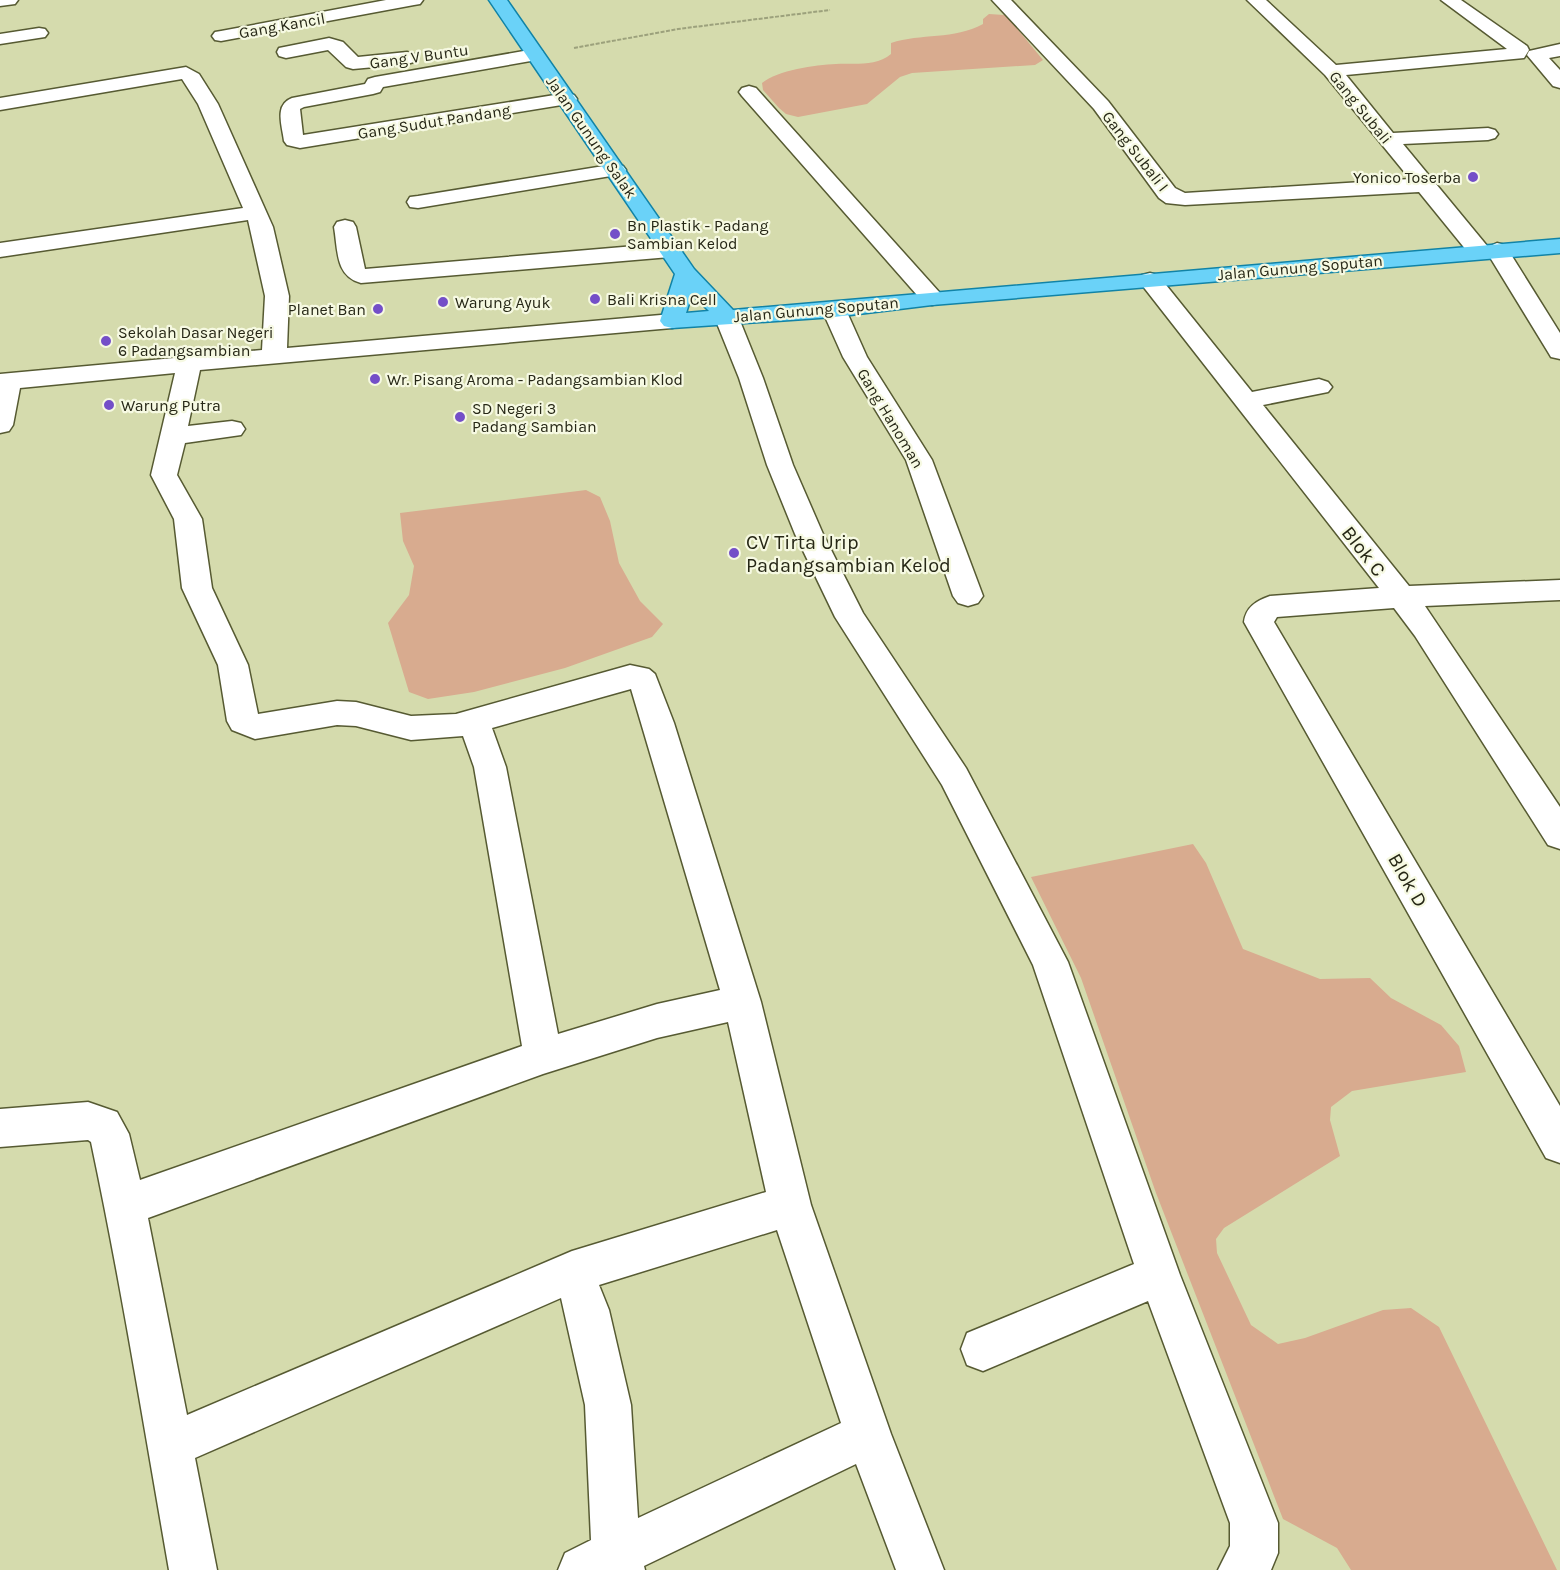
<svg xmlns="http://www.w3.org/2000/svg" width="1560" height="1570" viewBox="0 0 1560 1570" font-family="Karla,sans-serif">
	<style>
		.green { fill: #d8ab8f }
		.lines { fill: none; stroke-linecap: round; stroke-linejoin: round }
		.minor-casing { stroke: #565a32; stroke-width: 3 }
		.major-casing { stroke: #1183a6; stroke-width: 3 }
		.path { stroke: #9ca17c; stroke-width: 2; stroke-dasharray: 4 1.5; stroke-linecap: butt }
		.minor { fill: #fff; fill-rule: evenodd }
		.major { fill: #6ad2f8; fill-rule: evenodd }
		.poi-dot { fill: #744fc8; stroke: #f6f9e2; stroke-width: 2 }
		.labels { text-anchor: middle; stroke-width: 4.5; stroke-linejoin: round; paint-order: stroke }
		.far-street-label { font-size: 16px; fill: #262716; stroke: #f6f9e2 }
		.far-poi-label { font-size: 16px; fill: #262716; stroke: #f6f9e2; text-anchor: start }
		.poi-label { font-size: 20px; fill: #262716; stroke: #f6f9e2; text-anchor: start }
		.street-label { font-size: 20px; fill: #262716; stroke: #f6f9e2 }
	</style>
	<rect width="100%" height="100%" fill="#d5dbad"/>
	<path class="green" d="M 989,14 L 1004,15 L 1010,20 L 1043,60 L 1035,65 L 912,73 L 900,77 L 867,104 L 798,117 L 786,114 L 779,108 L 763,90 L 762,83 C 778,70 815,65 836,64 C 854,63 876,67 891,54 L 891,43 C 921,33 954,40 983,24 L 983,19 Z
		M 586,490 L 600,497 L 610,521 L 619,563 L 640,601 L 663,624 L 652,637 L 565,668 L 474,692 L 428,699 L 409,692 L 388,623 L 409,595 L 414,566 L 403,541 L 400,513 Z
		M 1193,844 L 1206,863 L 1243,949 L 1320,979 L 1370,978 L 1391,998 L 1441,1025 L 1459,1046 L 1466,1072 L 1352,1091 L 1331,1107 L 1330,1120 L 1340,1156 L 1224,1228 L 1216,1239 L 1217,1253 L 1251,1325 L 1278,1344 L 1305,1338 L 1383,1310 L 1411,1308 L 1439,1327 L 1557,1570 L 1351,1570 L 1337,1548 L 1283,1519 L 1156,1193 L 1081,978 L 1031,877 Z"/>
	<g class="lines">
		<defs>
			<path id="minor" d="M 0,0 L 18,0 L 15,4 L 0,6 Z
				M 386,0 L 423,0 L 420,4 L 414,5 L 221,41 L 215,40 L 212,36 L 215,32 L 221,31 Z
				M 992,0 L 1011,0 L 1108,101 L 1175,188 L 1185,193 L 1410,179 L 1325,75 L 1247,0 L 1266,0 L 1336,65 L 1507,49 L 1441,0 L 1461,0 L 1527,46 L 1529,50 L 1524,58 L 1346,75 L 1393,133 L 1488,128 L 1495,130 L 1498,134 L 1495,138 L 1488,140 L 1403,144 L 1488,247 L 1497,243 L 1505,245 L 1560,333 L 1560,359 L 1551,357 L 1548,352 L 1488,254 L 1479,258 L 1471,256 L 1419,192 L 1185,205 L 1166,203 L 1159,198 L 1094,109 Z
				M 39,28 L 45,29 L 48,33 L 45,37 L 0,44 L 0,34 Z
				M 329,38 L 343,42 L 358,57 L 407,52 L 414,54 L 416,58 L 414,62 L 407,64 L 353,69 L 346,67 L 328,50 L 286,58 L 279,56 L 277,52 L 279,48 Z
				M 1560,44 L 1560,56 L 1549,58 L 1560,70 L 1560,88 L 1553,86 L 1527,55 L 1529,51 Z
				M 535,49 L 542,51 L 544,55 L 542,59 L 383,87 L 380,92 L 373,94 L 304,107 L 300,109 L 303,135 L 567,93 L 574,95 L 577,99 L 574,103 L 300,148 L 287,145 L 284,141 C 282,125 274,105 292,98 L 365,84 L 368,79 L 375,77 Z
				M 186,67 L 199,74 L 218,104 L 273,227 L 289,296 L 287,348 L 672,314 L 680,316 L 684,321 L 680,326 L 672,328 L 200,370 L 188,426 L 232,421 L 241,423 L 245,429 L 241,435 L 185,443 L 177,475 L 202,519 L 212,588 L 248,665 L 258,714 L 337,701 L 356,702 L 411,716 L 456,714 L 630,665 L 649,669 L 655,674 L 674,723 L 761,1002 L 811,1205 L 891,1434 L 944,1570 L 896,1570 L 856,1464 L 644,1566 L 645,1570 L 558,1570 L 565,1553 L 591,1540 L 585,1405 L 561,1298 L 195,1458 L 217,1570 L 169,1570 C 144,1427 121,1284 91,1142 L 88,1140 L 0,1147 L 0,1109 L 88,1102 L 117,1112 L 129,1134 L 140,1180 L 522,1046 L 474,767 L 463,736 L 411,740 L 356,726 L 337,725 L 255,739 L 232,730 L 227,721 L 218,665 L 182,588 L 174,519 L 151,475 L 175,373 L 20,388 L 13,425 L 9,431 L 0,433 L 0,374 L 262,350 L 265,296 L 248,220 L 0,257 L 0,243 L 243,208 L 198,104 L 182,79 L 0,110 L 0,98 ZM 631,689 L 720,990 L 657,1004 L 558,1034 L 506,767 L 492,728 ZM 728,1022 L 766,1192 L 572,1251 L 187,1415 L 148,1218 L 543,1074 L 657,1038 ZM 777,1230 L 841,1423 L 638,1518 L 631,1405 L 609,1310 L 599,1285 Z
				M 749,86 L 756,88 L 940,293 L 944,298 L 940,303 L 932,305 L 924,303 L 742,96 L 739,92 L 742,88 Z
				M 616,164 L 623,166 L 626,170 L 623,174 L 418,208 L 410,207 L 407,202 L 410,197 L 418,196 Z
				M 345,220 L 353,222 L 356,227 L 365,269 L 670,243 L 678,245 L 681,250 L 678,255 L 670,257 L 361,283 C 335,276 338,250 334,227 L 337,222 Z
				M 1150,273 L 1158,275 L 1252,392 L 1319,379 L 1328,382 L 1332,387 L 1328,392 L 1263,405 L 1409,586 L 1560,580 L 1560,600 L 1425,606 L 1560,807 L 1560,849 L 1548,845 L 1415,636 L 1394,608 L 1277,617 L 1274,622 L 1560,1106 L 1560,1163 L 1546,1158 L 1244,622 C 1246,607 1256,601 1270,596 L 1379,588 L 1142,285 L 1138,280 L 1142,275 Z
				M 834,303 L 842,305 L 846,310 L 867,357 L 932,460 L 983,596 L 978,603 L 968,606 L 958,603 L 953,596 L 906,460 L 843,357 L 822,310 L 826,305 Z
				M 726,309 L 734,311 L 738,316 L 763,378 L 793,465 L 823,534 L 863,613 L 966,768 L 1068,962 L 1180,1275 L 1278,1523 L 1278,1553 L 1271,1570 L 1218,1570 L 1230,1546 L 1230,1523 L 1148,1301 L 983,1371 L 967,1365 L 961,1349 L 967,1333 L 1134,1264 L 1033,965 L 942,785 L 835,617 L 795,534 L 767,465 L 739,378 L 714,316 L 718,311 Z"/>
			<path id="major" d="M 489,0 L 507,0 L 694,269 L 733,310 L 1560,239 L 1560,253 L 932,305 L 834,317 L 672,328 L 664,326 L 660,321 L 675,274 ZM 692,294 L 709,311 L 686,313 Z"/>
		</defs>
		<use href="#minor" class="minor-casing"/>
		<use href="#major" class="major-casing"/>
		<path class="path" d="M 574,48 L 678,29 L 830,10"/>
		<use href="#minor" class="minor"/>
		<use href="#major" class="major"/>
	</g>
	<g class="poi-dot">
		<circle cx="1473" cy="177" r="6"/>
		<circle cx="615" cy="234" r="6"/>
		<circle cx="595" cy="299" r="6"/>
		<circle cx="443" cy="302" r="6"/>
		<circle cx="378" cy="309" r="6"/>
		<circle cx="106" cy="341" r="6"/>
		<circle cx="375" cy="379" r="6"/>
		<circle cx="109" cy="405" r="6"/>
		<circle cx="460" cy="417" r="6"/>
		<circle cx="734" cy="553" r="6"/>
	</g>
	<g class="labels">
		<g class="far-street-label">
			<text transform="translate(282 25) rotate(-10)" y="6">Gang Kancil</text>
			<text transform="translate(419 56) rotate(-8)" y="6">Gang V Buntu</text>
			<text transform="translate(1361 107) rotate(51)" y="6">Gang Subali</text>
			<text transform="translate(434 121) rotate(-9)" y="6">Gang Sudut Pandang</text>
			<text transform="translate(592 137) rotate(55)" y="6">Jalan Gunung Salak</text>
			<text transform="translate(1136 151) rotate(52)" y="6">Gang Subali I</text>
			<text transform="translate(1300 267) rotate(-5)" y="6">Jalan Gunung Soputan</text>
			<text transform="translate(816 309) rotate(-5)" y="6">Jalan Gunung Soputan</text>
			<text transform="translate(891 418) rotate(59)" y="6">Gang Hanoman</text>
		</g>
		<g class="far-poi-label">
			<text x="1461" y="183" text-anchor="end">Yonico Toserba</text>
			<text x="627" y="231">Bn Plastik - Padang<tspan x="627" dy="18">Sambian Kelod</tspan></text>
			<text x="607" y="305">Bali Krisna Cell</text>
			<text x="455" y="308">Warung Ayuk</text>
			<text x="366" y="315" text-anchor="end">Planet Ban</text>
			<text x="118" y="338">Sekolah Dasar Negeri<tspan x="118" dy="18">6 Padangsambian</tspan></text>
			<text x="387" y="385">Wr. Pisang Aroma - Padangsambian Klod</text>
			<text x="121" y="411">Warung Putra</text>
			<text x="472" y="414">SD Negeri 3<tspan x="472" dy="18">Padang Sambian</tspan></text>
		</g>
		<g class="poi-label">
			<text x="746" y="549">CV Tirta Urip<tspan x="746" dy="23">Padangsambian Kelod</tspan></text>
		</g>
		<g class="street-label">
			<text transform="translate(1364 551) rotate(52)" y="7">Blok C</text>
			<text transform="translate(1408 880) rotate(60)" y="7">Blok D</text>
		</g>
	</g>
</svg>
